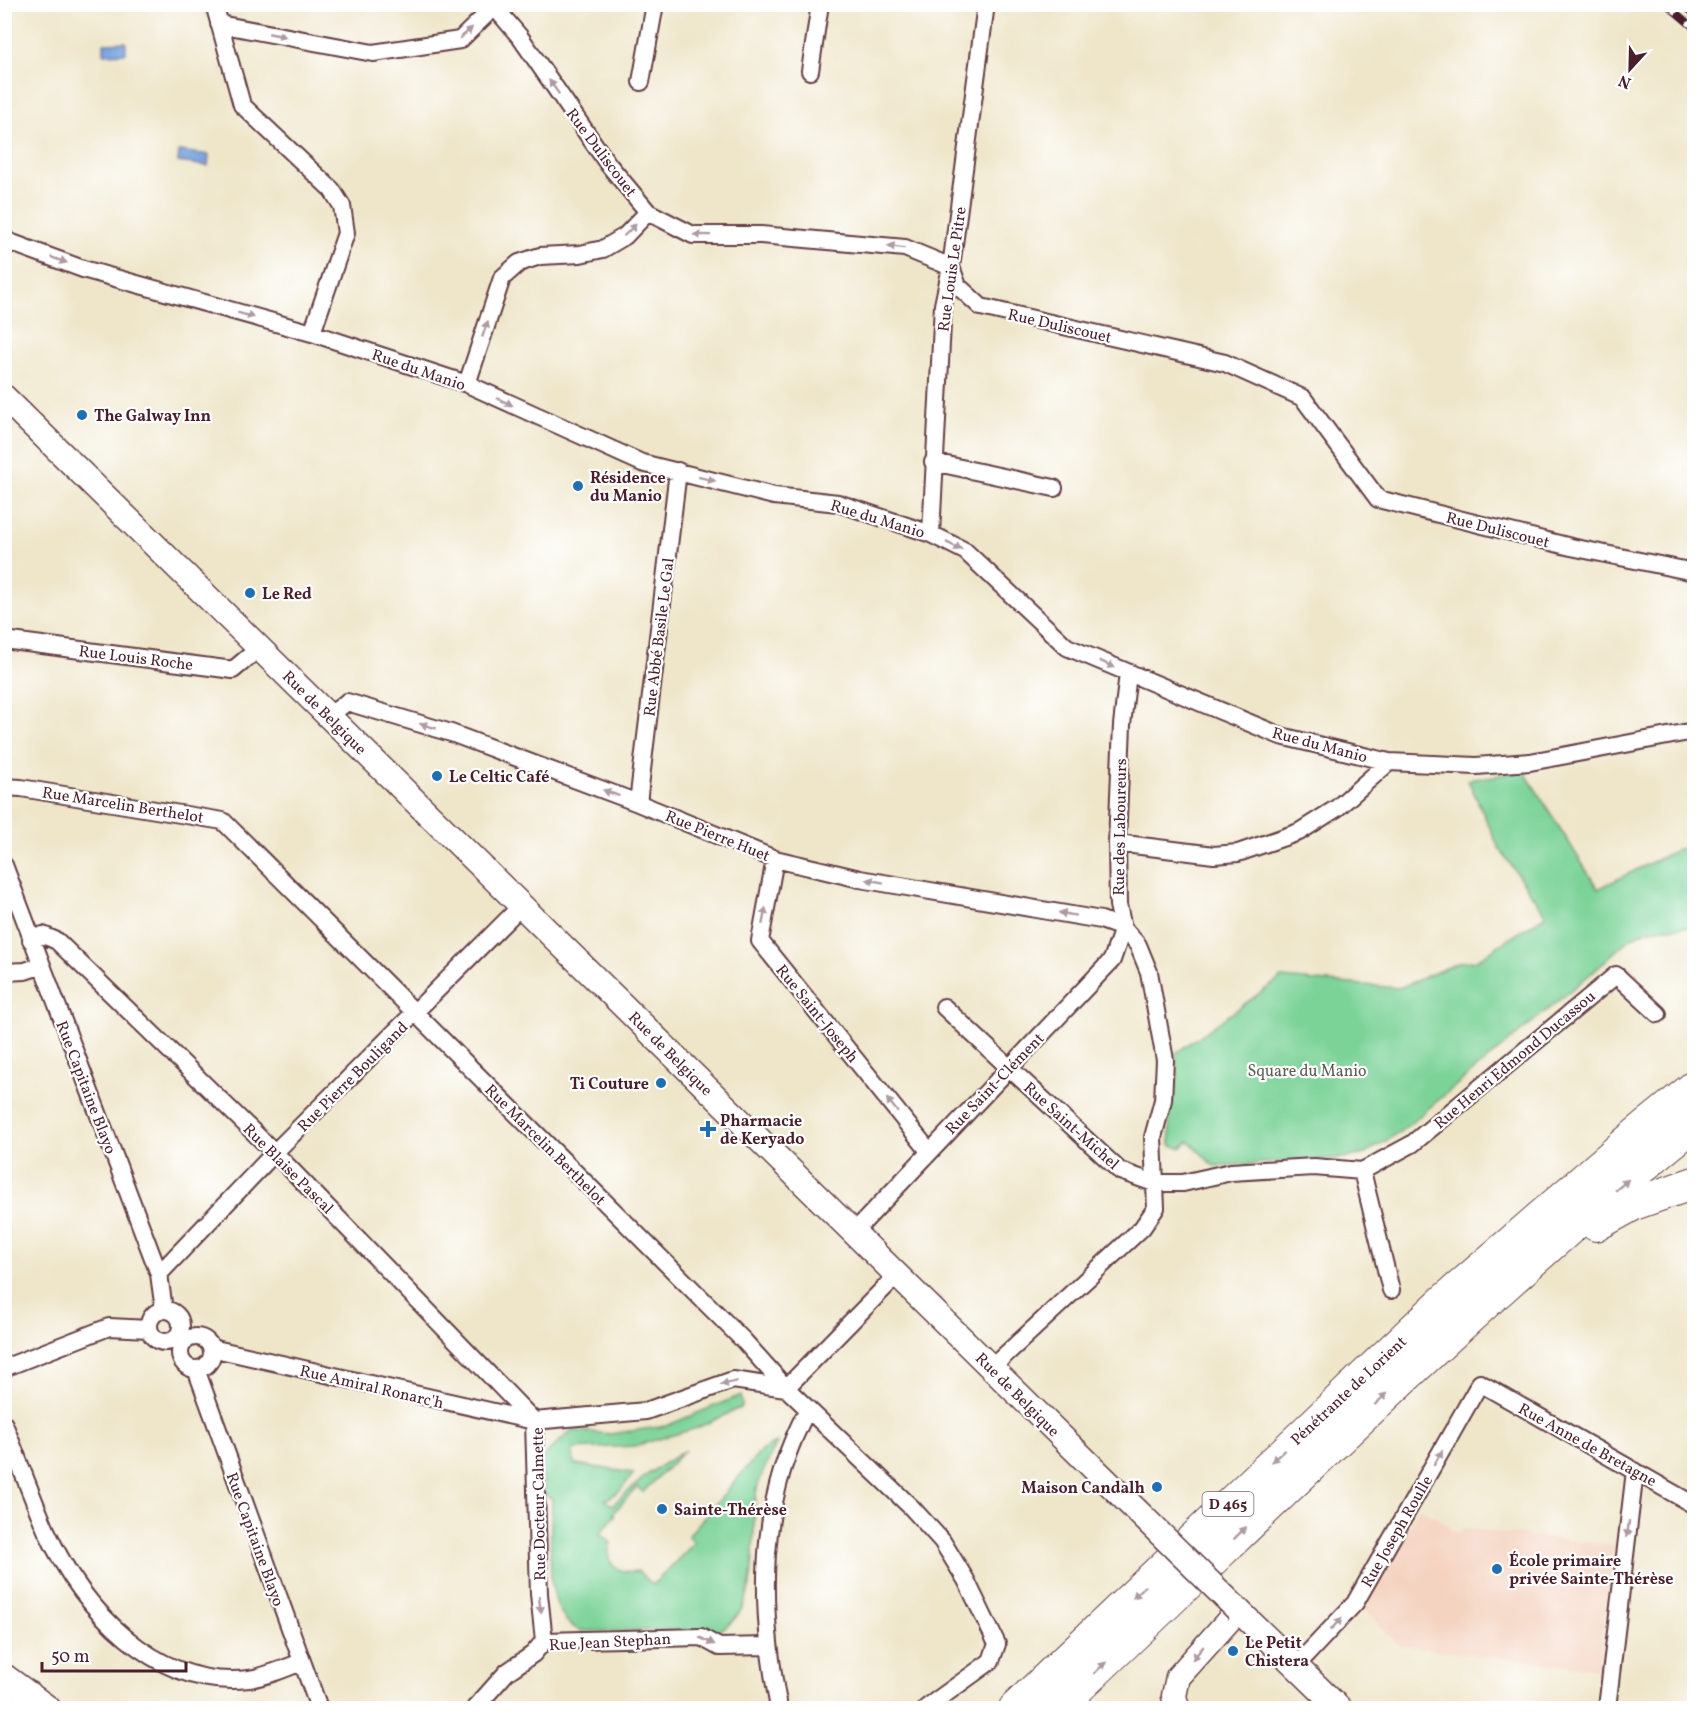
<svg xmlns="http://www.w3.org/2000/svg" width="1699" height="1713" viewBox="0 0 1699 1713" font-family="Vollkorn,serif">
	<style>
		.built { fill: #f4d3c0 }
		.green { fill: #7bd398; stroke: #627962; stroke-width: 1.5 }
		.water { fill: #75a3de; stroke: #606184; stroke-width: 1.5 }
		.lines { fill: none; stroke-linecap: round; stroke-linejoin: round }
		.street-casing { stroke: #633d43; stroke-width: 20 }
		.secondary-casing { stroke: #633d43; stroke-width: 27 }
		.highway-casing { stroke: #633d43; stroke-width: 34 }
		.street { stroke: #fff; stroke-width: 16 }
		.secondary { stroke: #fff; stroke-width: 24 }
		.highway { stroke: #fff; stroke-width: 32 }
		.rail-casing { stroke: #4a1f2b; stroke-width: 7 }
		.rail { stroke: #fff; stroke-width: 4.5; stroke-dasharray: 14; stroke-linecap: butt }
		.secondary-bridge-casing { stroke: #633d43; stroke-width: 27; stroke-linecap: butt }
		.secondary-bridge { stroke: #fff; stroke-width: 24 }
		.oneway { fill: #ae9aa0 }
		.poi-dot { fill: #1f6fb2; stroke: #fff; stroke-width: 2 }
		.labels { text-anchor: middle; stroke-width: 4.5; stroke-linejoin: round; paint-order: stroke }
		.shield { fill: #fff; stroke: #80626b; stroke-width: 1.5 }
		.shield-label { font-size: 15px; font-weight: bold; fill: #4a1f2b }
		.street-label { font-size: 16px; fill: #4a1f2b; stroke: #fff }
		.poi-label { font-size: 16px; font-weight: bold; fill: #4a1f2b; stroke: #fff; text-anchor: start }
		.park-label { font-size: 16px; fill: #5b5e51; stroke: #fff }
	</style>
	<rect width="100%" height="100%" fill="#fff"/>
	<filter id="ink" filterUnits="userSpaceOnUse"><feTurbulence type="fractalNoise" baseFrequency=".0167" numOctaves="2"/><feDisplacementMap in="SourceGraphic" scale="12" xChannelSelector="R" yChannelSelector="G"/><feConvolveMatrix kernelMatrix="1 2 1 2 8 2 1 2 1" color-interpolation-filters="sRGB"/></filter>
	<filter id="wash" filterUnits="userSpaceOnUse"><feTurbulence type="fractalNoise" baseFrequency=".008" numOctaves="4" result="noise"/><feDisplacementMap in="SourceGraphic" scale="24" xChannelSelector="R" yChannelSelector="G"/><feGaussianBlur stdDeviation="1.35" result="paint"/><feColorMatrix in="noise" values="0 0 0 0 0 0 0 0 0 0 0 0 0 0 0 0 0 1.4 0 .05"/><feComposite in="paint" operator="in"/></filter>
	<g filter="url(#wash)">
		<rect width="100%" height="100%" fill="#efe6ca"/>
		<path class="built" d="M 1419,1508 L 1451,1527 L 1451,1531 L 1460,1532 L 1462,1528 L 1613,1545 L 1598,1669 L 1400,1646 L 1361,1607 Z"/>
		<path class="green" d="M 1524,771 L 1598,889 L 1678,849 L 1694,847 L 1694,927 C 1641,928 1639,928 1600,966 L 1400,1132 L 1365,1154 L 1344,1158 L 1214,1166 L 1189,1141 L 1181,1148 L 1170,1145 L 1169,1112 L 1178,1077 L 1176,1053 L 1281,978 L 1399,988 L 1460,962 L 1475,961 L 1546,915 L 1499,848 L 1468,780 Z
			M 741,1395 L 742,1407 L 697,1428 L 635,1446 L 573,1449 L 574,1464 L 634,1473 L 620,1491 L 605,1500 L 612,1505 L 648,1474 L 685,1450 L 643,1492 L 637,1487 L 613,1513 L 615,1516 L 600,1533 L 611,1543 C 602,1564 619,1574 638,1571 L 653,1585 L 694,1543 L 688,1536 L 761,1451 L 777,1442 C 771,1457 760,1474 757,1489 C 748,1533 766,1606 720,1630 L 582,1631 C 539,1617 552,1535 552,1499 L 543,1493 L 542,1457 L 572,1430 L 610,1434 L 666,1426 Z"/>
		<path class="water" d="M 126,42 L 126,53 L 104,54 L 104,43 Z
			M 179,151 L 209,155 L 208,166 L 178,162 Z"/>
	</g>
	<g filter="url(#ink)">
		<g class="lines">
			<defs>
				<path id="street" d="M 214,4 L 242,105 L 332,190 L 342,206 L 346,233 L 312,333
					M 492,4 L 520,37 L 608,164 L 648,212 L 693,235 L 761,235 L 905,248 L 951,267 L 958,286 L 981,307 L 1225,363 L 1303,398 L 1378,499 L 1571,547 L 1694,572
					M 219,24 L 373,53 L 460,40 L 494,7
					M 810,71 L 820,4
					M 641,82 L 655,4
					M 4,240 L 83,269 L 312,333 L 467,384 L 642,463 L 774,496 L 838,503 L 931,534 L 965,551 L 1067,647 L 1281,736 L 1389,762 L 1476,766 L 1530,762 L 1694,731
					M 467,384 L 502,278 L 519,263 L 540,256 L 580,254 L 603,249 L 625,236 L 648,212
					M 933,462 L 1054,488
					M 931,534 L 943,305 L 951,267 L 986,4
					M 4,640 L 233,670 L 259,648
					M 329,716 L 347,702 L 451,733 L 638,803 L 775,859 L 860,879 L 1101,920 L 1123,928 L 1112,960 L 854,1232
					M 4,787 L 21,788 L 223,821 L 744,1341 L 786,1388 L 912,1508 L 942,1541 L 966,1580 L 997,1644 L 991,1661 L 926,1708
					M 638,803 L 678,471
					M 1117,843 L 1214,855 L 1238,853 L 1299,832 L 1337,808 L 1389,762
					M 775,859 L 760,941 L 929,1151
					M 4,865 L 159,1274 L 164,1310
					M 31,940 L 43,935 L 57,941 L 275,1153 L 534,1421
					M 4,972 L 25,971 L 40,966
					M 944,1007 L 1120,1171 L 1154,1183 L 1183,1183 L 1231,1172 L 1314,1167 L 1362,1171 L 1412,1144 L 1616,975 L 1658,1014
					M 1362,1171 L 1391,1290
					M 159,1274 L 281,1146 L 521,906
					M149 1326a16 16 0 1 1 32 0a16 16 0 1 1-32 0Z
					M180 1353a16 16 0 1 1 32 0a16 16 0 1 1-32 0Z
					M 211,1348 L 534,1421
					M 4,1368 L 109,1327 L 149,1329
					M 991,1368 L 1142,1228 L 1156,1208 L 1153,1137 L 1163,1100 L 1165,1060 L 1149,972 L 1138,945 L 1123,928 L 1118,905 L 1117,843 L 1122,725 L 1128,673
					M 196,1369 L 319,1708
					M 4,1424 C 18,1459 31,1495 46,1530 C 82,1608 155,1690 249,1679 C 267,1676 284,1669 301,1662
					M 544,1641 L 539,1594 L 534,1421 L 646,1411 L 733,1380 L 786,1388 L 897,1275
					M 544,1641 L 701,1637 L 719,1647 L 768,1646
					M 1296,1666 L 1355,1603 L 1480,1383 L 1694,1505
					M 475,1708 L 507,1672 L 533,1654 L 544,1641
					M 779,1708 C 759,1607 757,1502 808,1409
					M 1607,1708 L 1635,1471"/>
				<path id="secondary" d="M 4,397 L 1135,1509
					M 4,1676 L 48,1708
					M 1177,1708 L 1174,1696 L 1178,1677 L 1238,1610 L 1339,1708"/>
				<path id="highway" d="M 1596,1225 L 1634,1204 L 1694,1183
					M 1015,1708 L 1443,1301 L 1635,1135 L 1694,1087
					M 1057,1708 C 1267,1511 1469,1305 1694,1125"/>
			</defs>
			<use href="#street" class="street-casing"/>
			<use href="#secondary" class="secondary-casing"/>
			<use href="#highway" class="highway-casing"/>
			<use href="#street" class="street"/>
			<use href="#secondary" class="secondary"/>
			<use href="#highway" class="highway"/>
			<defs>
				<path id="rail" d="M 1666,4 L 1694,28
					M 1682,4 L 1694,14"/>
			</defs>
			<use href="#rail" class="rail-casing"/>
			<use href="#rail" class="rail"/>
			<defs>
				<path id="secondary-bridge" d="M 1135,1509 L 1238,1610"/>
			</defs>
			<use href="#secondary-bridge" class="secondary-bridge-casing"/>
			<use href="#secondary-bridge" class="secondary-bridge"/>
		</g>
		<defs><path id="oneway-solid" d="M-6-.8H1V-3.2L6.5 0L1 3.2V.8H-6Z" transform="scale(1.5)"/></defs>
		<g class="oneway">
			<use href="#oneway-solid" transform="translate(466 33) rotate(-42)"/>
			<use href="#oneway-solid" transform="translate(277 35) rotate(11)"/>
			<use href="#oneway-solid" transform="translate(554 87) rotate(-125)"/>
			<use href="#oneway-solid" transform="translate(630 230) rotate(-44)"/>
			<use href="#oneway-solid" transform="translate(702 235) rotate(-179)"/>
			<use href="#oneway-solid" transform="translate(896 247) rotate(-173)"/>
			<use href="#oneway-solid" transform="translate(59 260) rotate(20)"/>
			<use href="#oneway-solid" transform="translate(246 315) rotate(15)"/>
			<use href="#oneway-solid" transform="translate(485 329) rotate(-71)"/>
			<use href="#oneway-solid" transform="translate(505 402) rotate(25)"/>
			<use href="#oneway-solid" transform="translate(707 479) rotate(14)"/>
			<use href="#oneway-solid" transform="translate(954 546) rotate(26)"/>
			<use href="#oneway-solid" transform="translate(1107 664) rotate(24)"/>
			<use href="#oneway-solid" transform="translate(428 726) rotate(-164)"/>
			<use href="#oneway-solid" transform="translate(611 793) rotate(-159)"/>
			<use href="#oneway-solid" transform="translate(875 881) rotate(-170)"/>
			<use href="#oneway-solid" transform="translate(1067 914) rotate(-170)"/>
			<use href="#oneway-solid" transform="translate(764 916) rotate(-79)"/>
			<use href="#oneway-solid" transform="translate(892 1105) rotate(-129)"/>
			<use href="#oneway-solid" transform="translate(1622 1185) rotate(-40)"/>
			<use href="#oneway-solid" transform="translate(729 1383) rotate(168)"/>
			<use href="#oneway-solid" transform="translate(1381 1399) rotate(-43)"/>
			<use href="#oneway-solid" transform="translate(1278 1456) rotate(137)"/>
			<use href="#oneway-solid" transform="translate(1438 1458) rotate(-60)"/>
			<use href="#oneway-solid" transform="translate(1628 1529) rotate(97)"/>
			<use href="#oneway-solid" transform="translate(1240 1533) rotate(-45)"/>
			<use href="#oneway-solid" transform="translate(1139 1592) rotate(136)"/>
			<use href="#oneway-solid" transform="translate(540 1605) rotate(83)"/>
			<use href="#oneway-solid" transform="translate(1336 1624) rotate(-47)"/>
			<use href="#oneway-solid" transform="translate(707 1641) rotate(25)"/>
			<use href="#oneway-solid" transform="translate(1198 1653) rotate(130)"/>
			<use href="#oneway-solid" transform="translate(1100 1668) rotate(-43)"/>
		</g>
	</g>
	<g class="poi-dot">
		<circle cx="82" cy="415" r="6"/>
		<circle cx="578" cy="486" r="6"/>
		<circle cx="250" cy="593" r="6"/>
		<circle cx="437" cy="776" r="6"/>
		<circle cx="661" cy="1083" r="6"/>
		<path d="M705 1120h6v6h6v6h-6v6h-6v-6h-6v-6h6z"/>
		<circle cx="1157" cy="1487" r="6"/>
		<circle cx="662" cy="1509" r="6"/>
		<circle cx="1497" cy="1569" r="6"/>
		<circle cx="1233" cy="1651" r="6"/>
	</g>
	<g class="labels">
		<rect class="shield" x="1202.5" y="1492" width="51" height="24" rx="4.5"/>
		<g class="shield-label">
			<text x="1228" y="1509">D 465</text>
		</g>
		<g class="street-label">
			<text transform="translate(602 152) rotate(53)" y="6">Rue Duliscouet</text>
			<text transform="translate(951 269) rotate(-82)" y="6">Rue Louis Le Pitre</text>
			<text transform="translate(1060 325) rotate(13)" y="6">Rue Duliscouet</text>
			<text transform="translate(419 369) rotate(19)" y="6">Rue du Manio</text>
			<text transform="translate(878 518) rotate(17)" y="6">Rue du Manio</text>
			<text transform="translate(1498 529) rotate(14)" y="6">Rue Duliscouet</text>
			<text transform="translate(658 637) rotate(-83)" y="6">Rue Abbé Basile Le Gal</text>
			<text transform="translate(136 657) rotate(7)" y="6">Rue Louis Roche</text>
			<text transform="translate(325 712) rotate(45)" y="6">Rue de Belgique</text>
			<text transform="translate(1320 744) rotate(15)" y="6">Rue du Manio</text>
			<text transform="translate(123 804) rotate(9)" y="6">Rue Marcelin Berthelot</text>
			<text transform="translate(1119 827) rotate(-89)" y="6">Rue des Laboureurs</text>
			<text transform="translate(718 835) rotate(22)" y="6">Rue Pierre Huet</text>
			<text transform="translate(818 1013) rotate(51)" y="6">Rue Saint-Joseph</text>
			<text transform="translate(671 1053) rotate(45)" y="6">Rue de Belgique</text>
			<text transform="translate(1514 1059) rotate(-40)" y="6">Rue Henri Edmond Ducassou</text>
			<text transform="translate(352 1076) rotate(-45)" y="6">Rue Pierre Bouligand</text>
			<text transform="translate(994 1083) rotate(-46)" y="6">Rue Saint-Clément</text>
			<text transform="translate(87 1087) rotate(69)" y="6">Rue Capitaine Blayo</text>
			<text transform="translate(1072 1125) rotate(42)" y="6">Rue Saint-Michel</text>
			<text transform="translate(546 1144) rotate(45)" y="6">Rue Marcelin Berthelot</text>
			<text transform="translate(289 1168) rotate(45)" y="6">Rue Blaise Pascal</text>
			<text transform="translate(372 1386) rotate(13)" y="6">Rue Amiral Ronarc'h</text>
			<text transform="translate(1348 1390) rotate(-43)" y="6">Pénétrante de Lorient</text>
			<text transform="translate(1018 1394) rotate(45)" y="6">Rue de Belgique</text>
			<text transform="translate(1588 1444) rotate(29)" y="6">Rue Anne de Bretagne</text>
			<text transform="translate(538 1504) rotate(-91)" y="6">Rue Docteur Calmette</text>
			<text transform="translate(1396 1531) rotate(-60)" y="6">Rue Joseph Roulle</text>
			<text transform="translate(256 1539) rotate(70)" y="6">Rue Capitaine Blayo</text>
			<text transform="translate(610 1641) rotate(-3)" y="6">Rue Jean Stephan</text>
		</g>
		<g class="poi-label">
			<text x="94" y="421">The Galway Inn</text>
			<text x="590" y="483">Résidence<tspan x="590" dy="18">du Manio</tspan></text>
			<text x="262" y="599">Le Red</text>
			<text x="449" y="782">Le Celtic Café</text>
			<text x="649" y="1089" text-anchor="end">Ti Couture</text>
			<text x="720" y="1126">Pharmacie<tspan x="720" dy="18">de Keryado</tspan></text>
			<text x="1145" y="1493" text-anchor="end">Maison Candalh</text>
			<text x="674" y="1515">Sainte-Thérèse</text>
			<text x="1509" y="1566">École primaire<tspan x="1509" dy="18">privée Sainte-Thérèse</tspan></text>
			<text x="1245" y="1648">Le Petit<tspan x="1245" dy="18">Chistera</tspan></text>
		</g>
		<g class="park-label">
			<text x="1307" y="1076">Square du Manio</text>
		</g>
	</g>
	<rect width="1699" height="1713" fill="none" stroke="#fff" stroke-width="24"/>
	<g transform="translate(1630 69) rotate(202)" stroke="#ffffff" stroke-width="4.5" paint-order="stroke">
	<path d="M0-4.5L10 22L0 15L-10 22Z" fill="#4a1f2b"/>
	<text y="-9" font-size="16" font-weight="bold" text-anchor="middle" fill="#4a1f2b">N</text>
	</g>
	<path d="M42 1662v9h144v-9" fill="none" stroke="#4a1f2b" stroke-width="3"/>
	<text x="51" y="1662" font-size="18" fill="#4a1f2b" stroke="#ffffff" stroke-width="4.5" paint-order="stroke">50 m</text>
</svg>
